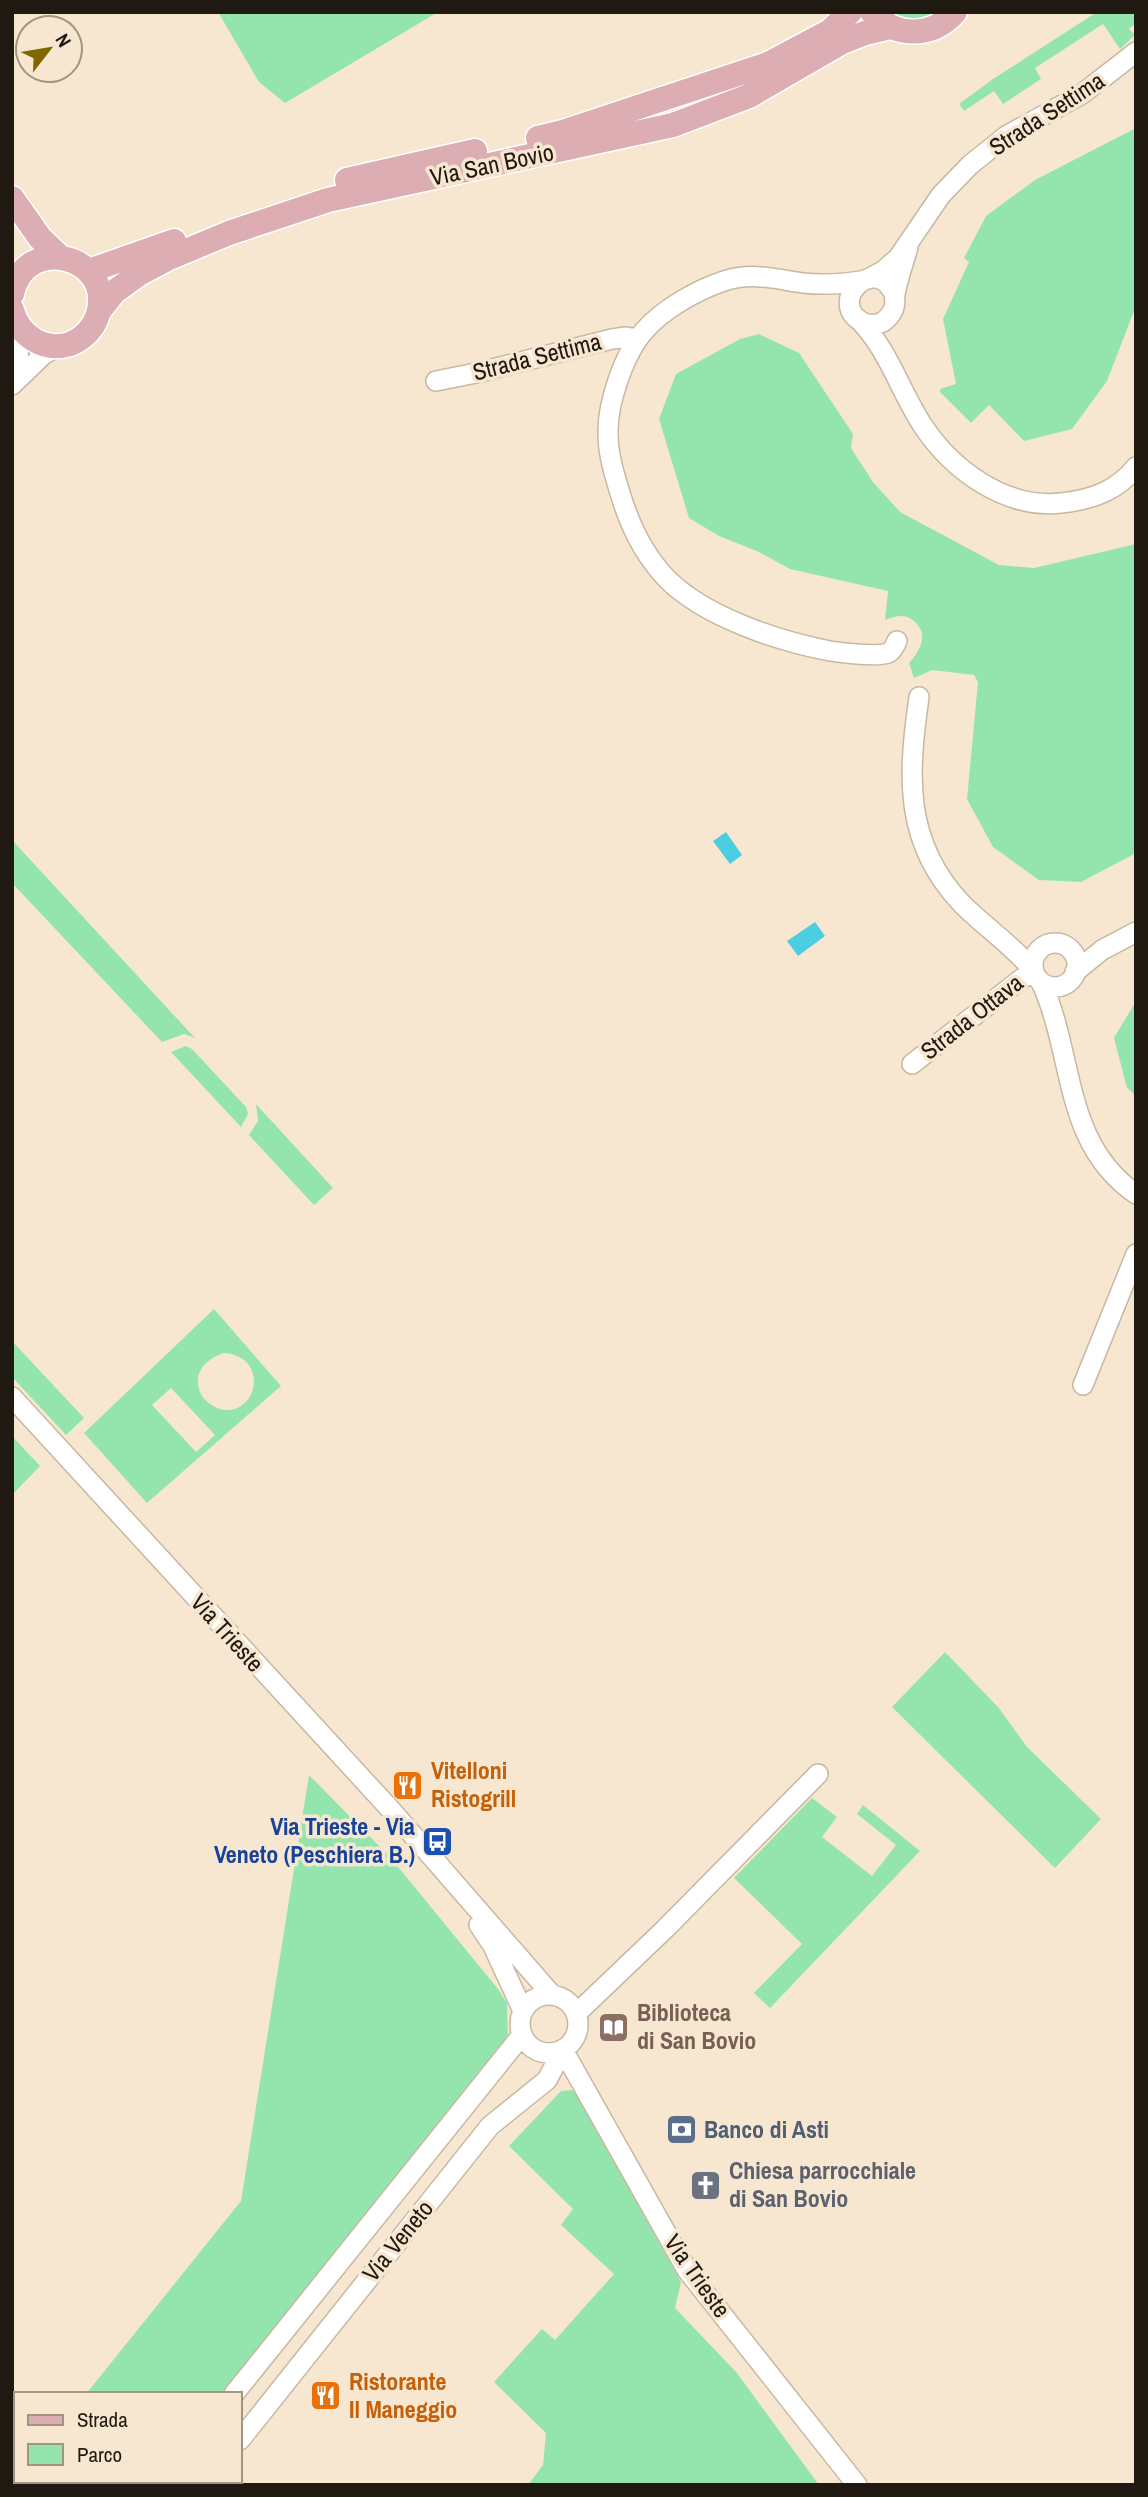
<svg xmlns="http://www.w3.org/2000/svg" width="1148" height="2497" viewBox="0 0 1148 2497" font-family="'Archivo Narrow',sans-serif">
	<style>
		.green { fill: #94e5ad; fill-rule: evenodd }
		.water { fill: #4bcee1 }
		.lines { fill: none; stroke-linecap: round; stroke-linejoin: round }
		.minor-casing { stroke: #c7b8a2; stroke-width: 22 }
		.major-casing { stroke: #fff; stroke-width: 27 }
		.minor { stroke: #fff; stroke-width: 19 }
		.major { stroke: #dcadb3; stroke-width: 24 }
		.labels { text-anchor: middle; stroke-width: 7; stroke-linejoin: round; paint-order: stroke }
		.street-label { font-size: 24px; fill: #1f1911; stroke: #f7e7d0 }
		.food-label { font-size: 24px; font-weight: bold; fill: #c56008; stroke: #f7e7d0; text-anchor: start }
		.transit-label { font-size: 24px; font-weight: bold; fill: #164399; stroke: #f7e7d0; text-anchor: end }
		.education-label { font-size: 24px; font-weight: bold; fill: #785e54; stroke: #f7e7d0; text-anchor: start }
		.service-label { font-size: 24px; font-weight: bold; fill: #4e5e75; stroke: #f7e7d0; text-anchor: start }
		.worship-label { font-size: 24px; font-weight: bold; fill: #5b616d; stroke: #f7e7d0; text-anchor: start }
	</style>
	<rect width="100%" height="100%" fill="#f7e7d0"/>
	<path class="green" d="M 218,12 L 438,12 L 285,103 L 259,82 Z
		M 883,12 L 944,12 L 915,25 Z
		M 1097,12 L 1136,12 L 1136,23 L 1129,29 L 1135,35 L 1120,49 L 1103,24 L 1035,68 L 1041,79 L 1003,104 L 994,91 L 964,111 L 959,104 L 993,79 Z
		M 1136,128 L 1136,306 L 1107,381 L 1072,429 L 1024,441 L 989,405 L 971,423 L 940,392 L 940,389 L 956,384 L 943,319 L 969,262 L 964,258 L 986,216 L 1035,180 Z
		M 759,334 L 799,353 L 853,434 L 851,448 L 873,482 L 900,512 L 999,565 L 1034,568 L 1136,544 L 1136,853 L 1081,882 L 1039,880 L 993,847 L 967,799 L 978,682 L 974,675 L 932,670 L 914,678 L 909,663 C 919,652 929,636 916,623 C 912,619 908,616 901,616 C 896,616 890,618 885,620 L 888,591 L 790,569 L 759,552 L 719,536 L 689,518 L 659,419 L 676,374 L 740,339 Z
		M 12,840 L 195,1038 L 184,1034 L 162,1042 L 12,883 Z
		M 1136,1001 L 1136,1104 L 1133,1093 L 1127,1088 L 1114,1038 Z
		M 186,1046 L 192,1049 L 246,1107 L 248,1114 L 241,1127 L 171,1052 Z
		M 256,1104 L 333,1188 L 314,1205 L 249,1135 L 258,1121 Z
		M 214,1309 L 281,1386 L 147,1503 L 84,1433 ZM 225,1353 C 273,1358 255,1422 217,1408 C 211,1405 204,1400 201,1394 C 191,1374 206,1358 225,1353 ZM 171,1388 L 215,1435 L 196,1452 L 152,1405 Z
		M 12,1341 L 84,1418 L 66,1435 L 12,1377 Z
		M 12,1436 L 40,1466 L 12,1495 Z
		M 945,1652 L 998,1707 L 1027,1747 L 1101,1819 L 1055,1868 L 892,1707 Z
		M 309,1775 L 390,1857 L 498,1989 L 507,2003 L 508,2042 L 222,2394 L 86,2394 L 241,2201 Z
		M 812,1798 L 837,1817 L 822,1837 L 872,1876 L 896,1845 L 857,1814 L 863,1805 L 920,1851 L 770,2008 L 754,1993 L 802,1944 L 734,1878 Z
		M 574,2090 L 681,2282 L 675,2308 L 737,2373 L 819,2485 L 528,2485 L 543,2465 L 546,2433 L 494,2382 L 542,2329 L 555,2340 L 614,2274 L 561,2225 L 573,2209 L 509,2146 L 561,2091 Z
		M 20,2481 L 151,2481 L 148,2485 L 27,2485 Z"/>
	<path class="water" d="M 726,832 L 742,855 L 730,864 L 713,841 Z
		M 815,922 L 825,936 L 798,956 L 787,941 Z"/>
	<g class="lines">
		<defs>
			<path id="minor" d="M 868,279 L 883,271 L 898,258 L 941,195 L 970,165 L 1006,136 L 1082,94 L 1136,52
				M 861,281 C 842,284 821,285 803,283 C 776,279 751,272 724,281 C 697,290 663,309 644,331 C 624,354 607,404 608,434 C 608,455 615,477 621,496 C 630,526 645,556 667,579 C 705,617 778,641 830,651 C 842,653 877,657 888,653 C 893,651 895,645 897,641
				M 895,296 C 876,251 826,302 862,322 C 868,325 876,325 883,322 C 887,319 891,315 893,310 C 896,305 894,300 895,294 C 898,278 904,262 908,247
				M 860,321 C 889,351 900,391 923,426 C 953,471 1006,509 1061,503 C 1091,500 1117,491 1136,467
				M 436,381 L 476,373 L 612,339 L 626,337 L 638,339
				M 13,383 L 18,366 L 19,327
				M 12,385 L 43,355 L 58,346
				M1033 965a22 22 0 1 1 44 0a22 22 0 1 1-44 0Z
				M 1075,972 L 1102,950 L 1136,932
				M 1041,982 C 1075,1055 1062,1143 1136,1194
				M 912,1064 L 1033,970 C 1012,945 985,927 962,904 C 903,842 908,775 919,697
				M 1083,1385 L 1136,1254
				M 12,1397 L 391,1810 L 552,1995
				M 479,1925 L 493,1946 L 523,2011
				M520 2024a29 29 0 1 1 58 0a29 29 0 1 1-58 0Z
				M 576,2014 L 665,1929 L 818,1774
				M 563,2050 L 687,2270 L 857,2485
				M 234,2394 L 522,2035
				M 240,2440 L 490,2126 L 547,2080 L 563,2050
				M 160,2485 L 163,2481
				M 204,2485 L 207,2481"/>
			<path id="major" d="M 872,12 C 895,38 932,38 955,12
				M 538,138 L 563,132 L 768,64 L 830,31 L 850,12
				M 347,180 L 475,151
				M 12,198 L 40,238 L 60,257
				M 89,271 L 174,241
				M 12,294 C 25,232 115,256 98,314 C 94,328 83,339 70,344 C 44,352 19,336 12,310
				M 99,311 L 114,292 L 139,274 L 169,258 L 229,233 L 328,200 L 673,125 L 749,96 L 842,42 L 865,33 L 890,27"/>
		</defs>
		<use href="#minor" class="minor-casing"/>
		<use href="#major" class="major-casing"/>
		<use href="#minor" class="minor"/>
		<use href="#major" class="major"/>
	</g>
	<defs>
		<symbol id="restaurant-square" viewBox="-11 -11 22 22"><rect x="-9" y="-9" width="18" height="18" rx="4" fill="#e8710a" stroke="#f7e7d0"/><path d="M-5-6h1v4h1v-4h1v4h1v-4h1v5L-1.5 .5V6h-2V.5L-5-1ZM5-6V6H3V1.5H1.5Q1.5-4 5-6Z" fill="#fff"/></symbol>
		<symbol id="bus-square" viewBox="-11 -11 22 22"><rect x="-9" y="-9" width="18" height="18" rx="4" fill="#1a4fb4" stroke="#f7e7d0"/><path d="M-5-6H5V4H4V6H2V4H-2V6H-4V4H-5ZM-3.5-4V0h7V-4ZM-3.5 1.2v1.5H-2V1.2ZM2 1.2v1.5H3.5V1.2Z" fill="#fff"/></symbol>
		<symbol id="library-square" viewBox="-11 -11 22 22"><rect x="-9" y="-9" width="18" height="18" rx="4" fill="#8d6e63" stroke="#f7e7d0"/><path d="M-6-4Q-3-5.5-.7-3.5V5Q-3 3-6 4ZM6-4Q3-5.5 .7-3.5V5Q3 3 6 4Z" fill="#fff"/></symbol>
		<symbol id="bank-square" viewBox="-11 -11 22 22"><rect x="-9" y="-9" width="18" height="18" rx="4" fill="#5c6f8a" stroke="#f7e7d0"/><path d="M-6-4H6V4H-6ZM0-2.3a2.3 2.3 0 1 0 0 4.6a2.3 2.3 0 1 0 0-4.6Z" fill="#fff"/></symbol>
		<symbol id="church-square" viewBox="-11 -11 22 22"><rect x="-9" y="-9" width="18" height="18" rx="4" fill="#6b7280" stroke="#f7e7d0"/><path d="M-1.2-6h2.4v3.5h3.3v2.4h-3.3V6h-2.4V-.1h-3.3v-2.4h3.3Z" fill="#fff"/></symbol>
	</defs>
	<g fill-rule="evenodd">
		<use href="#restaurant-square" x="390" y="1768" width="35" height="35"/>
		<use href="#bus-square" x="420" y="1824" width="35" height="35"/>
		<use href="#library-square" x="596" y="2010" width="35" height="35"/>
		<use href="#bank-square" x="664" y="2112" width="35" height="35"/>
		<use href="#church-square" x="688" y="2168" width="35" height="35"/>
		<use href="#restaurant-square" x="308" y="2378" width="35" height="35"/>
	</g>
	<g class="labels">
		<g class="street-label">
			<text transform="translate(1047 114) rotate(-33)" y="8">Strada Settima</text>
			<text transform="translate(492 165) rotate(-12)" y="8">Via San Bovio</text>
			<text transform="translate(537 357) rotate(-14)" y="8">Strada Settima</text>
			<text transform="translate(972 1017) rotate(-38)" y="8">Strada Ottava</text>
			<text transform="translate(227 1633) rotate(48)" y="8">Via Trieste</text>
			<text transform="translate(398 2241) rotate(-51)" y="8">Via Veneto</text>
			<text transform="translate(697 2276) rotate(55)" y="8">Via Trieste</text>
		</g>
		<g class="food-label">
			<text x="431" y="1779">Vitelloni<tspan x="431" dy="28">Ristogrill</tspan></text>
			<text x="349" y="2390">Ristorante<tspan x="349" dy="28">Il Maneggio</tspan></text>
		</g>
		<g class="transit-label">
			<text x="415" y="1835">Via Trieste - Via<tspan x="415" dy="28">Veneto (Peschiera B.)</tspan></text>
		</g>
		<g class="education-label">
			<text x="637" y="2021">Biblioteca<tspan x="637" dy="28">di San Bovio</tspan></text>
		</g>
		<g class="service-label">
			<text x="704" y="2138">Banco di Asti</text>
		</g>
		<g class="worship-label">
			<text x="729" y="2179">Chiesa parrocchiale<tspan x="729" dy="28">di San Bovio</tspan></text>
		</g>
	</g>
	<rect width="1148" height="2497" fill="none" stroke="#1f1911" stroke-width="28"/>
	<rect x="14" y="2392" width="228" height="91" fill="#f7e7d0" stroke="#a19584" stroke-width="2"/>
	<rect x="28" y="2415" width="35" height="10" fill="#dcadb3" stroke="#a19584" stroke-width="2"/>
	<text x="77" y="2427" font-size="21" fill="#1f1911">Strada</text>
	<rect x="28" y="2444" width="35" height="21" fill="#94e5ad" stroke="#a19584" stroke-width="2"/>
	<text x="77" y="2462" font-size="21" fill="#1f1911">Parco</text>
	<g transform="translate(49 49) rotate(59)"><circle r="33" fill="#f7e7d0" stroke="#a19584" stroke-width="2"/>
	<path d="M0-5L12 26L0 18L-12 26Z" fill="#816700"/>
	<text y="-10" font-size="19" font-weight="bold" text-anchor="middle" fill="#1f1911">N</text>
	</g>
</svg>
